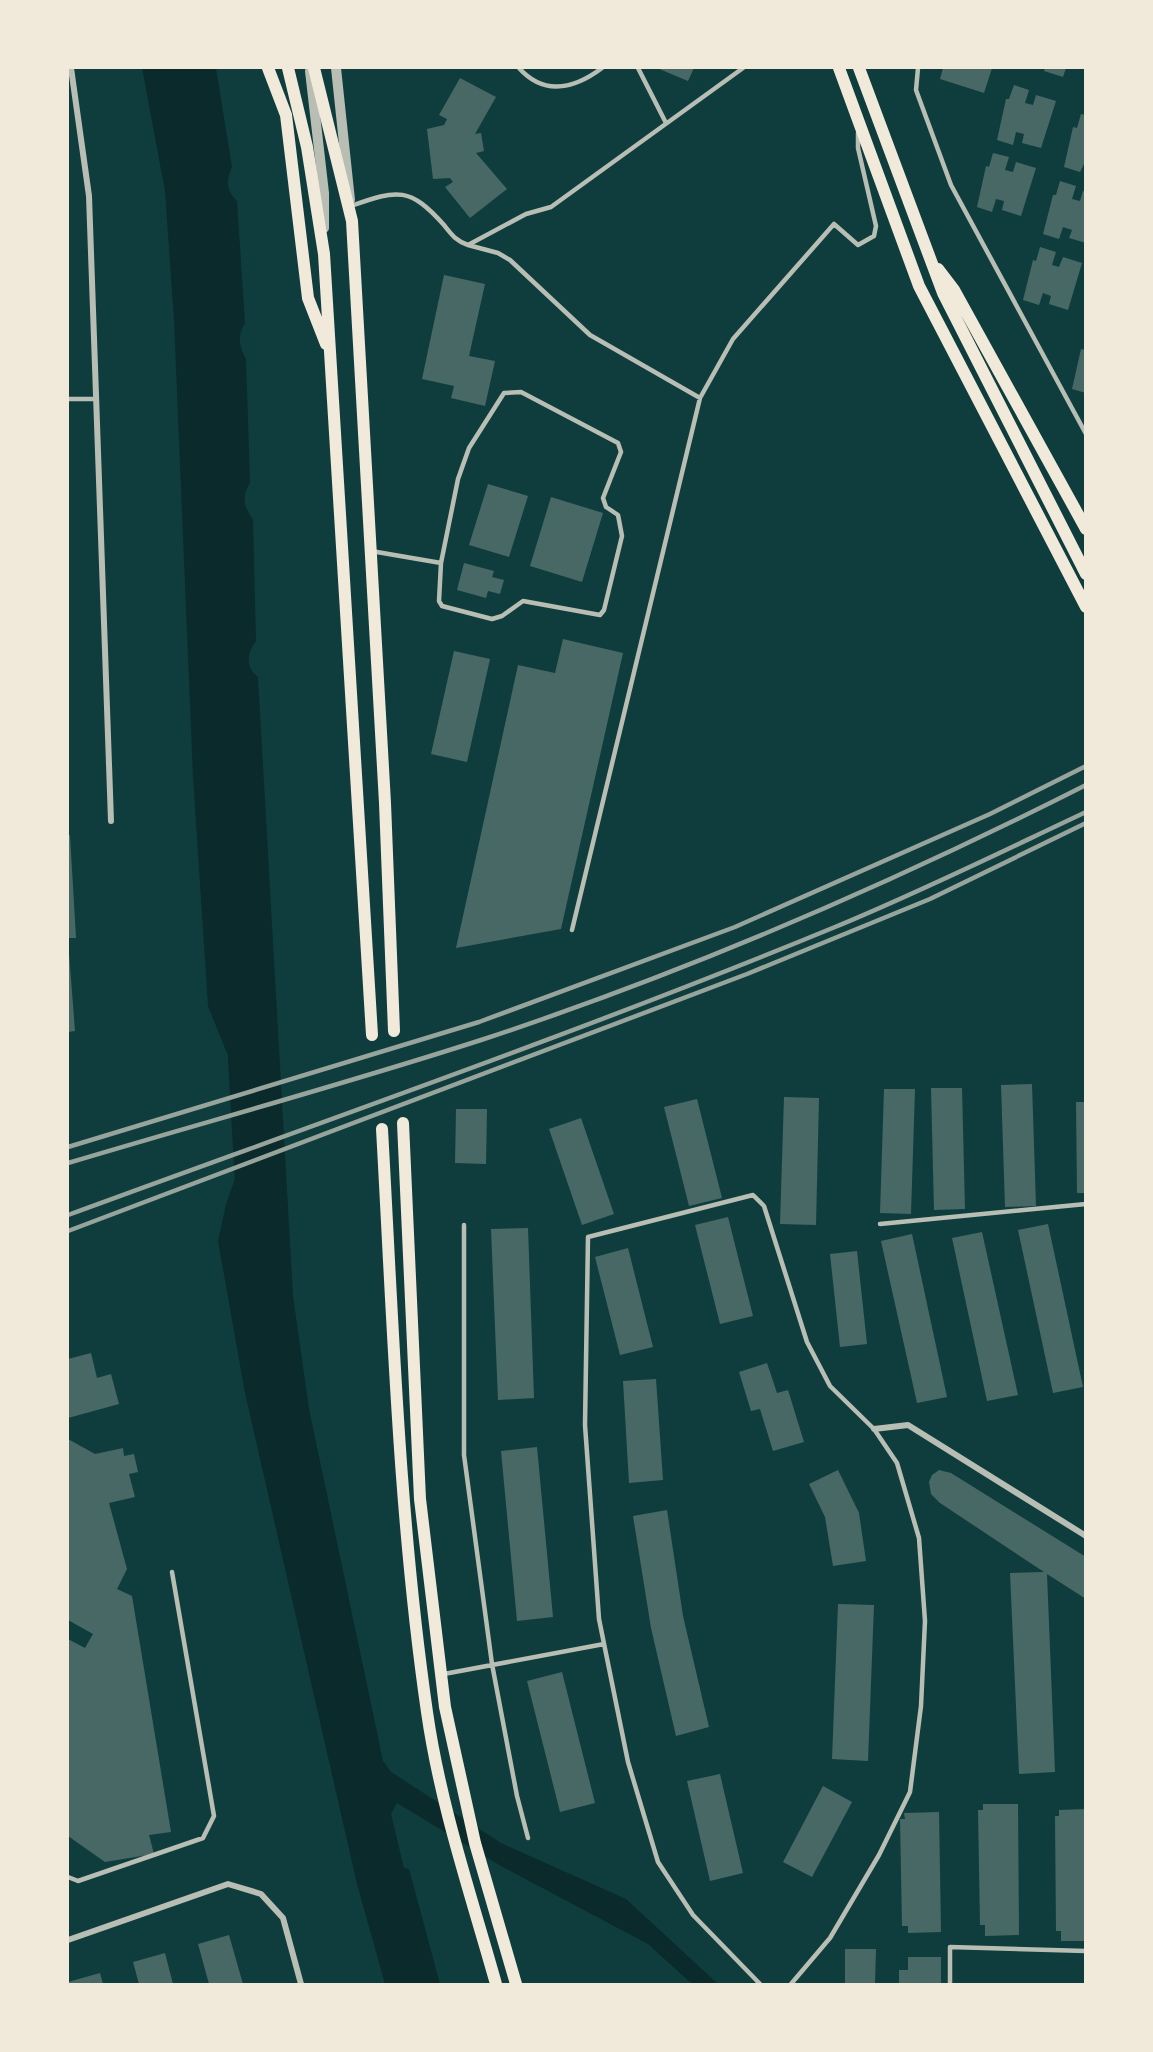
<svg xmlns="http://www.w3.org/2000/svg" width="1153" height="2052" viewBox="0 0 1153 2052" font-family="'PT Sans',sans-serif">
	<style>
		.water { fill: #0a2a2b }
		.lines { fill: none; stroke-linecap: round; stroke-linejoin: round }
		.river { stroke: #0a2a2b; stroke-width: 30 }
		.building { fill: #486865 }
		.service { stroke: #b8beb3; stroke-width: 4.5 }
		.minor { stroke: #b8beb3; stroke-width: 6 }
		.tertiary { stroke: #b8beb3; stroke-width: 10 }
		.secondary { stroke: #f1e9da; stroke-width: 12 }
		.rail { stroke: #97a49c; stroke-width: 4.5 }
	</style>
	<rect width="100%" height="100%" fill="#0f3d3e"/>
	<path class="water" d="M 142,68 L 216,68 L 232,167 C 226,181 226,190 237,201 L 245,323 C 237,337 239,345 246,359 L 250,483 C 241,497 244,506 253,520 L 256,641 C 247,653 245,667 258,677 L 293,1296 L 309,1409 L 383,1761 L 391,1772 L 501,1843 L 626,1899 L 718,1984 L 692,1984 L 648,1944 L 501,1866 L 397,1803 L 391,1814 L 404,1868 L 409,1869 L 440,1984 L 385,1984 L 357,1884 L 245,1393 L 218,1241 L 226,1204 L 255,1123 L 208,1006 L 193,777 L 174,320 L 165,191 Z"/>
	<g class="lines">
		<path class="river" d="M 243,1060 L 250,1183"/>
	</g>
	<path class="building" d="M 657,68 L 694,68 L 688,81 Z
		M 943,68 L 992,68 L 984,93 L 940,79 Z
		M 1045,68 L 1066,68 L 1063,77 L 1044,71 Z
		M 460,78 L 496,97 L 475,134 L 481,133 L 484,151 L 476,153 L 507,189 L 470,218 L 445,187 L 453,182 L 450,178 L 433,179 L 427,129 L 444,125 L 447,119 L 439,115 Z
		M 1014,85 L 1029,90 L 1025,103 L 1033,105 L 1036,95 L 1056,101 L 1041,148 L 1022,143 L 1024,134 L 1016,132 L 1013,145 L 997,140 L 1006,99 L 1009,99 Z
		M 1081,114 L 1086,115 L 1086,160 L 1080,172 L 1064,167 L 1073,127 L 1077,128 Z
		M 993,153 L 1009,157 L 1005,170 L 1013,172 L 1016,162 L 1036,168 L 1021,216 L 1002,210 L 1004,201 L 996,199 L 992,212 L 977,207 L 986,166 L 989,167 Z
		M 1060,181 L 1076,186 L 1072,199 L 1080,201 L 1083,191 L 1086,192 L 1086,243 L 1069,238 L 1072,230 L 1063,227 L 1059,239 L 1043,234 L 1053,195 L 1056,195 Z
		M 1040,247 L 1056,252 L 1052,265 L 1059,267 L 1063,257 L 1082,263 L 1068,310 L 1049,304 L 1051,296 L 1043,293 L 1039,305 L 1023,300 L 1033,260 L 1036,261 Z
		M 444,275 L 485,284 L 469,356 L 495,361 L 485,406 L 451,398 L 454,386 L 422,379 Z
		M 1081,349 L 1086,350 L 1086,393 L 1072,389 Z
		M 488,484 L 528,496 L 509,557 L 469,545 Z
		M 551,497 L 603,513 L 582,582 L 530,566 Z
		M 464,563 L 494,571 L 492,577 L 504,580 L 500,594 L 488,591 L 486,598 L 457,590 Z
		M 563,639 L 623,653 L 561,929 L 456,948 L 518,665 L 555,673 Z
		M 454,651 L 490,659 L 467,762 L 431,754 Z
		M 70,835 L 76,938 L 68,938 L 68,836 Z
		M 68,940 L 75,1031 L 68,1032 Z
		M 1032,1084 L 1036,1206 L 1005,1207 L 1001,1085 Z
		M 931,1088 L 962,1088 L 965,1209 L 934,1210 Z
		M 884,1089 L 915,1089 L 911,1214 L 880,1213 Z
		M 784,1097 L 819,1098 L 816,1225 L 780,1224 Z
		M 697,1099 L 722,1198 L 689,1206 L 664,1107 Z
		M 1076,1102 L 1086,1102 L 1086,1193 L 1077,1193 Z
		M 456,1109 L 487,1109 L 486,1164 L 455,1163 Z
		M 581,1118 L 614,1214 L 582,1225 L 549,1129 Z
		M 728,1217 L 753,1316 L 720,1324 L 695,1225 Z
		M 1048,1224 L 1083,1387 L 1053,1393 L 1018,1230 Z
		M 528,1228 L 534,1398 L 498,1400 L 491,1229 Z
		M 982,1232 L 1018,1395 L 987,1401 L 952,1238 Z
		M 912,1234 L 947,1397 L 917,1403 L 881,1241 Z
		M 628,1248 L 653,1347 L 620,1355 L 595,1257 Z
		M 857,1251 L 867,1344 L 840,1347 L 830,1254 Z
		M 91,1353 L 97,1378 L 111,1374 L 119,1404 L 68,1418 L 68,1359 Z
		M 767,1363 L 777,1393 L 788,1390 L 804,1442 L 773,1451 L 760,1409 L 751,1411 L 739,1372 Z
		M 656,1379 L 663,1480 L 629,1483 L 623,1381 Z
		M 68,1439 L 95,1454 L 123,1448 L 124,1456 L 134,1454 L 138,1472 L 129,1474 L 135,1497 L 109,1503 L 127,1569 L 117,1589 L 132,1596 L 171,1832 L 149,1835 L 154,1854 L 105,1862 L 68,1836 L 68,1639 L 85,1648 L 93,1634 L 68,1620 Z
		M 537,1447 L 553,1617 L 517,1621 L 501,1451 Z
		M 838,1470 L 859,1513 L 866,1561 L 833,1566 L 825,1517 L 809,1484 Z
		M 939,1470 L 951,1473 L 1086,1557 L 1086,1599 L 1047,1574 L 1055,1772 L 1019,1774 L 1010,1573 L 1044,1572 L 940,1503 L 931,1494 L 929,1482 L 932,1475 Z
		M 667,1510 L 683,1616 L 709,1727 L 676,1736 L 651,1628 L 633,1516 Z
		M 838,1604 L 874,1605 L 868,1761 L 832,1759 Z
		M 562,1672 L 595,1803 L 560,1812 L 527,1681 Z
		M 720,1774 L 743,1873 L 710,1881 L 687,1781 Z
		M 823,1786 L 852,1802 L 812,1877 L 783,1862 Z
		M 983,1804 L 1018,1804 L 1019,1935 L 985,1936 L 985,1925 L 980,1925 L 978,1810 L 983,1810 Z
		M 1086,1809 L 1086,1941 L 1061,1941 L 1061,1931 L 1056,1931 L 1055,1816 L 1059,1816 L 1059,1810 Z
		M 939,1812 L 941,1932 L 908,1933 L 908,1926 L 902,1926 L 900,1819 L 905,1819 L 904,1813 Z
		M 229,1935 L 243,1984 L 209,1984 L 198,1944 Z
		M 845,1949 L 876,1949 L 875,1984 L 845,1984 Z
		M 165,1953 L 173,1984 L 139,1984 L 133,1962 Z
		M 908,1957 L 941,1957 L 941,1984 L 899,1984 L 899,1970 L 908,1970 Z
		M 100,1973 L 103,1984 L 69,1984 L 68,1982 Z"/>
	<g class="lines">
		<path class="service" d="M 519,68 C 544,96 574,89 602,68
			M 638,68 L 666,123
			M 918,68 L 916,90 L 951,185 L 1086,434
			M 351,206 C 398,189 410,187 444,225 C 452,235 456,241 468,245 L 526,214 L 551,207 L 743,68
			M 468,245 L 498,253 L 510,260 L 590,335 L 700,398
			M 68,399 L 96,399
			M 371,551 L 441,563 L 458,479 L 469,448 L 504,393 L 521,392 L 618,443 L 621,452 L 603,498 L 606,507 L 618,515 L 622,536 L 604,610 L 600,615 L 523,601 L 502,616 L 492,619 L 442,606 L 439,601 L 441,563
			M 572,930 L 700,398 L 733,339 L 834,224 L 858,245 L 874,236 L 876,226 L 858,148 L 858,133
			M 880,1224 L 1086,1204
			M 464,1225 L 464,1455 L 492,1664 L 517,1796 L 528,1838
			M 444,1674 L 604,1644
			M 68,1877 L 78,1881 L 203,1838 L 214,1816 L 172,1572
			M 760,1984 L 693,1915 L 658,1862 L 628,1762 L 599,1619 L 585,1425 L 588,1237 L 753,1195 L 764,1206 L 807,1342 L 830,1386 L 874,1429 L 897,1463 L 919,1538 L 925,1621 L 921,1706 L 910,1792 L 879,1855 L 830,1938 L 791,1984
			M 950,1984 L 950,1947 L 1086,1951"/>
		<path class="minor" d="M 71,68 L 89,196 L 111,821
			M 874,1429 L 908,1425 L 1086,1536
			M 68,1940 L 228,1884 L 261,1894 L 283,1918 L 301,1984"/>
		<path class="tertiary" d="M 336,68 L 350,200
			M 310,71 L 324,193 L 324,228"/>
		<path class="secondary" d="M 268,68 L 286,115 L 308,298 L 326,344
			M 288,68 L 307,147 L 324,254 L 372,1035
			M 314,68 L 352,221 L 385,803 L 394,1031
			M 839,68 L 919,286 L 1086,607
			M 859,68 L 943,293 L 1086,574
			M 938,269 L 954,290 L 1086,529
			M 403,1123 L 420,1499 L 445,1707 L 475,1843 L 516,1984
			M 382,1129 C 393,1324 399,1519 427,1712 C 440,1804 471,1895 496,1984"/>
		<path class="rail" d="M 68,1147 L 479,1022 L 735,927 L 990,814 L 1086,766
			M 68,1163 C 205,1122 345,1084 481,1040 C 688,972 892,883 1086,785
			M 68,1215 C 324,1121 583,1031 835,927 C 920,892 1003,851 1086,812
			M 68,1231 L 747,974 L 930,899 L 1086,823"/>
	</g>
	<rect width="1153" height="2052" fill="none" stroke="#f1e9da" stroke-width="138"/>
</svg>
